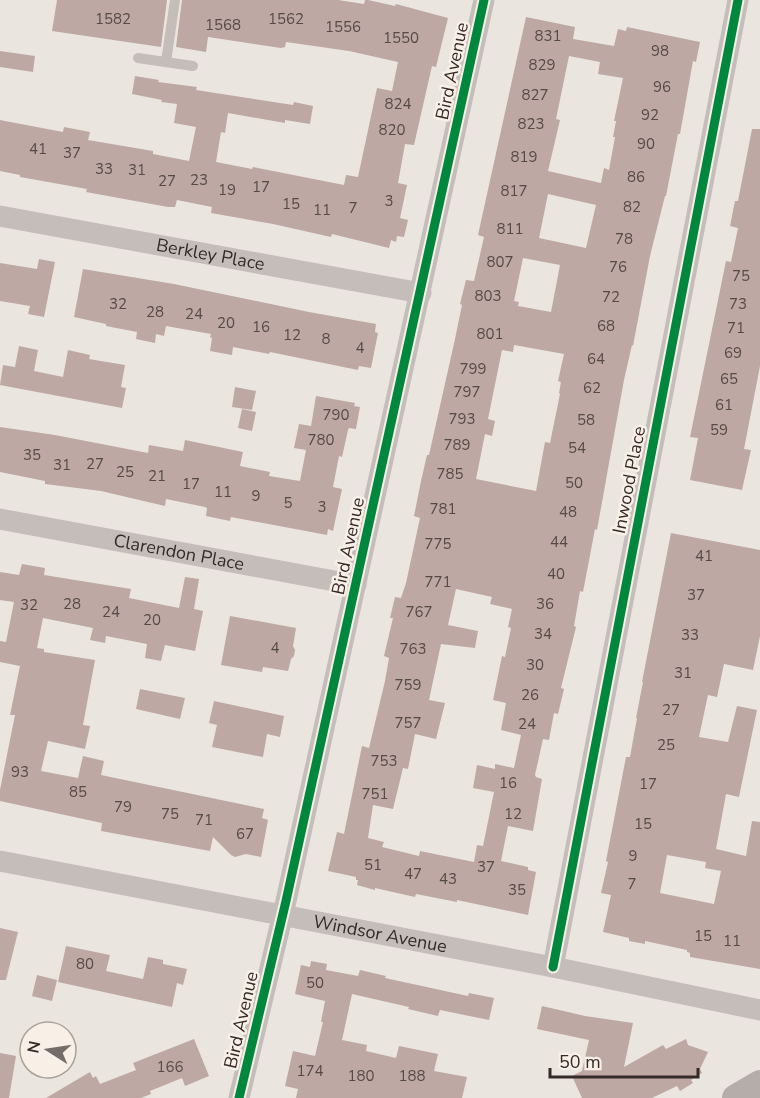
<svg xmlns="http://www.w3.org/2000/svg" width="760" height="1098" viewBox="0 0 760 1098" font-family="'Nunito Sans',sans-serif">
	<style>
		.building { fill: #bda8a3; fill-rule: evenodd }
		.lines { fill: none; stroke-linecap: round; stroke-linejoin: round }
		.lane { stroke: #c4bdb9; stroke-width: 10 }
		.street { stroke: #c4bdb9; stroke-width: 21 }
		.secondary { stroke: #b5adaa; stroke-width: 28 }
		.cycleway-casing { stroke: #f8efe7; stroke-width: 13 }
		.cycleway { stroke: #00873e; stroke-width: 9 }
		.labels { text-anchor: middle; stroke-width: 5; stroke-linejoin: round; paint-order: stroke }
		.number-label { font-size: 15px; fill: #564a47 }
		.street-label { font-size: 18px; fill: #342b28; stroke: #f8efe7 }
	</style>
	<rect width="100%" height="100%" fill="#ebe5e0"/>
	<path class="building" d="M 57,0 L 167,0 L 161,47 L 52,31 Z
		M 182,0 L 338,0 L 364,4 L 365,0 L 368,0 L 395,6 L 396,4 L 448,18 L 436,67 L 432,66 L 414,145 L 405,144 L 398,183 L 407,185 L 400,218 L 408,220 L 404,237 L 397,236 L 396,242 L 391,240 L 389,248 L 332,234 L 331,237 L 273,224 L 211,213 L 212,207 L 177,200 L 175,207 L 168,207 L 86,192 L 87,189 L 20,177 L 20,175 L 0,171 L 0,120 L 63,132 L 64,127 L 90,132 L 88,140 L 153,151 L 153,154 L 189,161 L 196,127 L 174,123 L 177,104 L 161,102 L 162,100 L 132,94 L 135,76 L 159,80 L 158,82 L 197,87 L 196,90 L 293,105 L 294,102 L 313,106 L 310,124 L 285,120 L 285,123 L 228,113 L 225,133 L 221,132 L 216,162 L 252,169 L 253,167 L 344,185 L 346,175 L 358,177 L 377,88 L 392,91 L 398,62 L 349,51 L 286,42 L 285,47 L 281,48 L 208,37 L 206,52 L 176,47 Z
		M 526,17 L 575,27 L 573,39 L 614,46 L 618,29 L 626,31 L 627,27 L 700,42 L 696,62 L 693,61 L 680,134 L 678,134 L 666,196 L 665,196 L 650,256 L 633,346 L 632,345 L 624,380 L 597,530 L 595,529 L 583,592 L 580,591 L 574,626 L 576,627 L 561,688 L 564,689 L 558,714 L 554,713 L 549,740 L 543,739 L 535,775 L 536,777 L 542,779 L 533,831 L 508,826 L 501,861 L 528,867 L 528,870 L 536,872 L 528,915 L 457,900 L 457,902 L 416,894 L 415,897 L 375,888 L 375,890 L 357,885 L 358,880 L 356,880 L 356,877 L 328,871 L 337,832 L 344,834 L 362,746 L 369,748 L 385,681 L 389,658 L 384,656 L 393,618 L 390,618 L 395,597 L 401,598 L 406,583 L 420,518 L 414,516 L 421,481 L 427,455 L 429,455 L 455,339 L 462,305 L 460,304 L 466,280 L 474,281 L 484,237 L 478,235 ZM 569,56 L 600,62 L 598,74 L 623,78 L 614,121 L 616,121 L 613,137 L 615,137 L 609,170 L 604,168 L 601,183 L 548,171 L 560,120 L 556,119 ZM 548,194 L 596,205 L 586,248 L 539,238 ZM 523,258 L 560,265 L 551,312 L 518,306 L 519,302 L 514,301 ZM 514,345 L 564,354 L 558,381 L 561,382 L 559,393 L 560,394 L 550,443 L 545,442 L 536,491 L 476,479 L 485,434 L 492,436 L 495,421 L 488,419 L 502,350 L 513,352 ZM 456,589 L 492,597 L 490,604 L 512,609 L 508,627 L 511,628 L 505,657 L 502,656 L 493,700 L 506,703 L 501,730 L 521,735 L 514,768 L 495,764 L 495,769 L 477,765 L 473,788 L 494,792 L 483,846 L 477,845 L 474,862 L 420,851 L 419,856 L 382,847 L 384,842 L 368,838 L 373,805 L 393,809 L 403,768 L 408,769 L 415,734 L 436,739 L 445,703 L 429,700 L 441,644 L 475,648 L 478,631 L 448,625 Z
		M 0,51 L 35,56 L 33,72 L 0,67 Z
		M 752,129 L 760,129 L 760,366 L 744,449 L 751,450 L 742,490 L 690,480 L 698,438 L 690,437 L 726,261 L 731,262 L 738,228 L 730,226 L 735,201 L 738,201 Z
		M 39,259 L 55,262 L 44,317 L 28,314 L 30,306 L 0,301 L 0,263 L 37,269 Z
		M 83,269 L 174,284 L 309,312 L 376,324 L 375,332 L 378,333 L 371,368 L 359,366 L 358,370 L 270,352 L 269,354 L 233,347 L 232,355 L 210,351 L 212,338 L 210,337 L 211,334 L 166,326 L 164,336 L 156,334 L 155,343 L 136,339 L 137,332 L 106,326 L 106,324 L 74,317 Z
		M 19,346 L 38,350 L 34,371 L 63,377 L 68,350 L 90,355 L 89,359 L 125,365 L 121,387 L 126,388 L 122,408 L 0,385 L 3,365 L 15,367 Z
		M 235,387 L 256,391 L 252,410 L 232,407 Z
		M 316,396 L 355,403 L 354,406 L 360,407 L 356,429 L 349,428 L 348,430 L 342,457 L 339,456 L 333,487 L 342,489 L 333,531 L 328,529 L 327,535 L 231,517 L 230,521 L 206,516 L 207,508 L 205,507 L 166,499 L 165,506 L 101,491 L 45,484 L 45,481 L 0,472 L 0,427 L 55,435 L 148,453 L 149,445 L 183,451 L 185,440 L 243,452 L 240,466 L 270,472 L 269,476 L 300,481 L 306,450 L 294,448 L 299,424 L 311,426 Z
		M 242,409 L 256,412 L 252,431 L 238,428 Z
		M 671,533 L 760,550 L 760,636 L 753,670 L 724,664 L 717,697 L 708,695 L 699,737 L 728,742 L 737,706 L 757,710 L 739,797 L 726,794 L 716,849 L 746,856 L 752,821 L 760,822 L 760,969 L 690,957 L 690,953 L 687,952 L 687,950 L 645,941 L 645,944 L 629,941 L 629,938 L 603,932 L 611,895 L 601,893 L 608,862 L 606,861 L 626,757 L 630,757 L 637,718 L 636,718 L 643,682 L 642,682 ZM 667,855 L 706,862 L 705,868 L 721,871 L 714,904 L 660,893 Z
		M 22,564 L 45,568 L 44,575 L 131,589 L 129,598 L 179,608 L 185,577 L 199,579 L 194,609 L 203,611 L 195,651 L 165,645 L 161,661 L 145,658 L 147,644 L 106,636 L 105,643 L 90,640 L 93,628 L 43,618 L 37,648 L 44,649 L 44,652 L 95,660 L 83,725 L 90,726 L 85,749 L 48,741 L 41,771 L 78,778 L 83,756 L 104,761 L 101,775 L 264,809 L 262,818 L 268,820 L 261,857 L 246,854 L 235,857 L 231,855 L 213,837 L 210,851 L 101,831 L 102,823 L 0,801 L 0,790 L 15,715 L 10,715 L 20,666 L 0,662 L 0,641 L 6,642 L 14,602 L 0,600 L 0,572 L 19,575 Z
		M 230,616 L 296,628 L 293,646 L 295,650 L 294,656 L 291,659 L 288,671 L 263,667 L 262,672 L 221,665 Z
		M 140,689 L 185,698 L 180,719 L 136,709 Z
		M 214,701 L 284,716 L 280,737 L 267,734 L 263,757 L 212,747 L 217,725 L 209,723 Z
		M 0,928 L 18,932 L 6,980 L 0,980 Z
		M 66,946 L 110,955 L 106,971 L 143,979 L 148,957 L 163,960 L 163,964 L 187,969 L 183,985 L 177,983 L 172,1007 L 58,982 Z
		M 311,961 L 327,964 L 326,970 L 358,976 L 360,970 L 386,976 L 385,978 L 468,996 L 469,993 L 494,998 L 489,1020 L 440,1010 L 438,1016 L 408,1009 L 409,1007 L 352,994 L 342,1040 L 367,1045 L 366,1051 L 396,1058 L 399,1046 L 438,1054 L 434,1071 L 467,1077 L 462,1098 L 296,1098 L 298,1089 L 285,1086 L 293,1051 L 315,1056 L 323,1022 L 321,1022 L 325,1001 L 295,994 L 301,965 L 310,967 Z
		M 37,975 L 57,980 L 52,1001 L 32,996 Z
		M 542,1006 L 585,1016 L 633,1023 L 624,1067 L 663,1045 L 666,1049 L 686,1039 L 688,1045 L 708,1052 L 700,1069 L 702,1073 L 691,1080 L 693,1083 L 680,1091 L 677,1086 L 652,1098 L 582,1098 L 572,1076 L 582,1071 L 589,1040 L 537,1029 Z
		M 194,1039 L 209,1076 L 185,1086 L 182,1078 L 150,1091 L 151,1094 L 141,1098 L 46,1098 L 90,1072 L 93,1078 L 96,1076 L 100,1084 L 136,1070 L 133,1063 Z
		M 0,1053 L 16,1056 L 9,1098 L 0,1098 Z"/>
	<g class="lines">
		<path class="lane" d="M 138,58 L 193,66
			M 166,62 L 175,0"/>
		<g class="street">
			<path id="s1" d="M 0,216 L 421,293"/>
			<path id="s2" d="M 0,519 L 356,585"/>
			<path id="s3" d="M 0,861 L 553,967 L 760,1010"/>
			<path d="M 553,967 L 738,0"/>
			<path d="M 239,1098 L 286,901 L 484,0"/>
		</g>
		<path class="secondary" d="M 736,1098 L 760,1084"/>
		<defs>
			<path id="cycleway" d="M 553,967 L 738,0
				M 239,1098 L 286,901 L 484,0"/>
		</defs>
		<use href="#cycleway" class="cycleway-casing"/>
		<use href="#cycleway" class="cycleway"/>
	</g>
	<g class="labels">
		<g class="number-label">
			<text x="113" y="24">1582</text>
			<text x="286" y="24">1562</text>
			<text x="223" y="30">1568</text>
			<text x="343" y="32">1556</text>
			<text x="548" y="41">831</text>
			<text x="401" y="43">1550</text>
			<text x="660" y="56">98</text>
			<text x="542" y="70">829</text>
			<text x="662" y="92">96</text>
			<text x="535" y="100">827</text>
			<text x="398" y="109">824</text>
			<text x="650" y="120">92</text>
			<text x="531" y="129">823</text>
			<text x="392" y="135">820</text>
			<text x="646" y="149">90</text>
			<text x="38" y="154">41</text>
			<text x="72" y="158">37</text>
			<text x="524" y="162">819</text>
			<text x="104" y="174">33</text>
			<text x="137" y="175">31</text>
			<text x="636" y="182">86</text>
			<text x="199" y="185">23</text>
			<text x="167" y="186">27</text>
			<text x="261" y="192">17</text>
			<text x="227" y="195">19</text>
			<text x="514" y="196">817</text>
			<text x="389" y="206">3</text>
			<text x="291" y="209">15</text>
			<text x="632" y="212">82</text>
			<text x="353" y="213">7</text>
			<text x="322" y="215">11</text>
			<text x="510" y="234">811</text>
			<text x="624" y="244">78</text>
			<text x="500" y="267">807</text>
			<text x="618" y="272">76</text>
			<text x="741" y="281">75</text>
			<text x="488" y="301">803</text>
			<text x="611" y="302">72</text>
			<text x="118" y="309">32</text>
			<text x="738" y="309">73</text>
			<text x="155" y="317">28</text>
			<text x="194" y="319">24</text>
			<text x="226" y="328">20</text>
			<text x="606" y="331">68</text>
			<text x="261" y="332">16</text>
			<text x="736" y="333">71</text>
			<text x="490" y="339">801</text>
			<text x="292" y="340">12</text>
			<text x="326" y="344">8</text>
			<text x="360" y="353">4</text>
			<text x="733" y="358">69</text>
			<text x="596" y="364">64</text>
			<text x="473" y="374">799</text>
			<text x="729" y="384">65</text>
			<text x="592" y="393">62</text>
			<text x="467" y="397">797</text>
			<text x="724" y="410">61</text>
			<text x="336" y="420">790</text>
			<text x="462" y="424">793</text>
			<text x="586" y="425">58</text>
			<text x="719" y="435">59</text>
			<text x="321" y="445">780</text>
			<text x="457" y="450">789</text>
			<text x="577" y="453">54</text>
			<text x="32" y="460">35</text>
			<text x="95" y="469">27</text>
			<text x="62" y="470">31</text>
			<text x="125" y="477">25</text>
			<text x="450" y="479">785</text>
			<text x="157" y="481">21</text>
			<text x="574" y="488">50</text>
			<text x="191" y="489">17</text>
			<text x="223" y="497">11</text>
			<text x="256" y="501">9</text>
			<text x="288" y="508">5</text>
			<text x="322" y="512">3</text>
			<text x="443" y="514">781</text>
			<text x="568" y="517">48</text>
			<text x="559" y="547">44</text>
			<text x="438" y="549">775</text>
			<text x="704" y="561">41</text>
			<text x="556" y="579">40</text>
			<text x="438" y="587">771</text>
			<text x="696" y="600">37</text>
			<text x="72" y="609">28</text>
			<text x="545" y="609">36</text>
			<text x="29" y="610">32</text>
			<text x="111" y="617">24</text>
			<text x="419" y="617">767</text>
			<text x="152" y="625">20</text>
			<text x="543" y="639">34</text>
			<text x="690" y="640">33</text>
			<text x="275" y="653">4</text>
			<text x="413" y="654">763</text>
			<text x="535" y="670">30</text>
			<text x="683" y="678">31</text>
			<text x="408" y="690">759</text>
			<text x="530" y="700">26</text>
			<text x="671" y="715">27</text>
			<text x="408" y="728">757</text>
			<text x="527" y="729">24</text>
			<text x="666" y="750">25</text>
			<text x="384" y="766">753</text>
			<text x="20" y="777">93</text>
			<text x="508" y="788">16</text>
			<text x="648" y="789">17</text>
			<text x="78" y="797">85</text>
			<text x="375" y="799">751</text>
			<text x="123" y="812">79</text>
			<text x="170" y="819">75</text>
			<text x="513" y="819">12</text>
			<text x="204" y="825">71</text>
			<text x="643" y="829">15</text>
			<text x="245" y="839">67</text>
			<text x="633" y="861">9</text>
			<text x="373" y="870">51</text>
			<text x="486" y="872">37</text>
			<text x="413" y="879">47</text>
			<text x="448" y="884">43</text>
			<text x="632" y="889">7</text>
			<text x="517" y="895">35</text>
			<text x="703" y="941">15</text>
			<text x="732" y="946">11</text>
			<text x="85" y="969">80</text>
			<text x="315" y="988">50</text>
			<text x="170" y="1072">166</text>
			<text x="310" y="1076">174</text>
			<text x="361" y="1081">180</text>
			<text x="412" y="1081">188</text>
		</g>
		<g class="street-label">
			<text transform="translate(452 71) rotate(-78)" y="6">Bird Avenue</text>
			<text dy="6" stroke="none"><textPath href="#s1" startOffset="214">Berkley Place</textPath></text>
			<text transform="translate(629 480) rotate(-79)" y="6">Inwood Place</text>
			<text transform="translate(348 546) rotate(-78)" y="6">Bird Avenue</text>
			<text dy="6" stroke="none"><textPath href="#s2" startOffset="182">Clarendon Place</textPath></text>
			<text dy="6" stroke="none"><textPath href="#s3" startOffset="387">Windsor Avenue</textPath></text>
			<text transform="translate(241 1020) rotate(-77)" y="6">Bird Avenue</text>
		</g>
	</g>
	<g transform="translate(48 1050) rotate(282)"><circle r="28" fill="#f8efe7" stroke="#aaa19b" stroke-width="1.5"/>
	<path d="M0-4.5L10 22L0 15L-10 22Z" fill="#746c68"/>
	<text y="-9" font-size="16" font-weight="bold" text-anchor="middle" fill="#342b28">N</text>
	</g>
	<path d="M550 1068v9h148v-9" fill="none" stroke="#342b28" stroke-width="3"/>
	<text x="559" y="1068" font-size="18" fill="#342b28" stroke="#f8efe7" stroke-width="4.5" paint-order="stroke">50 m</text>
</svg>
